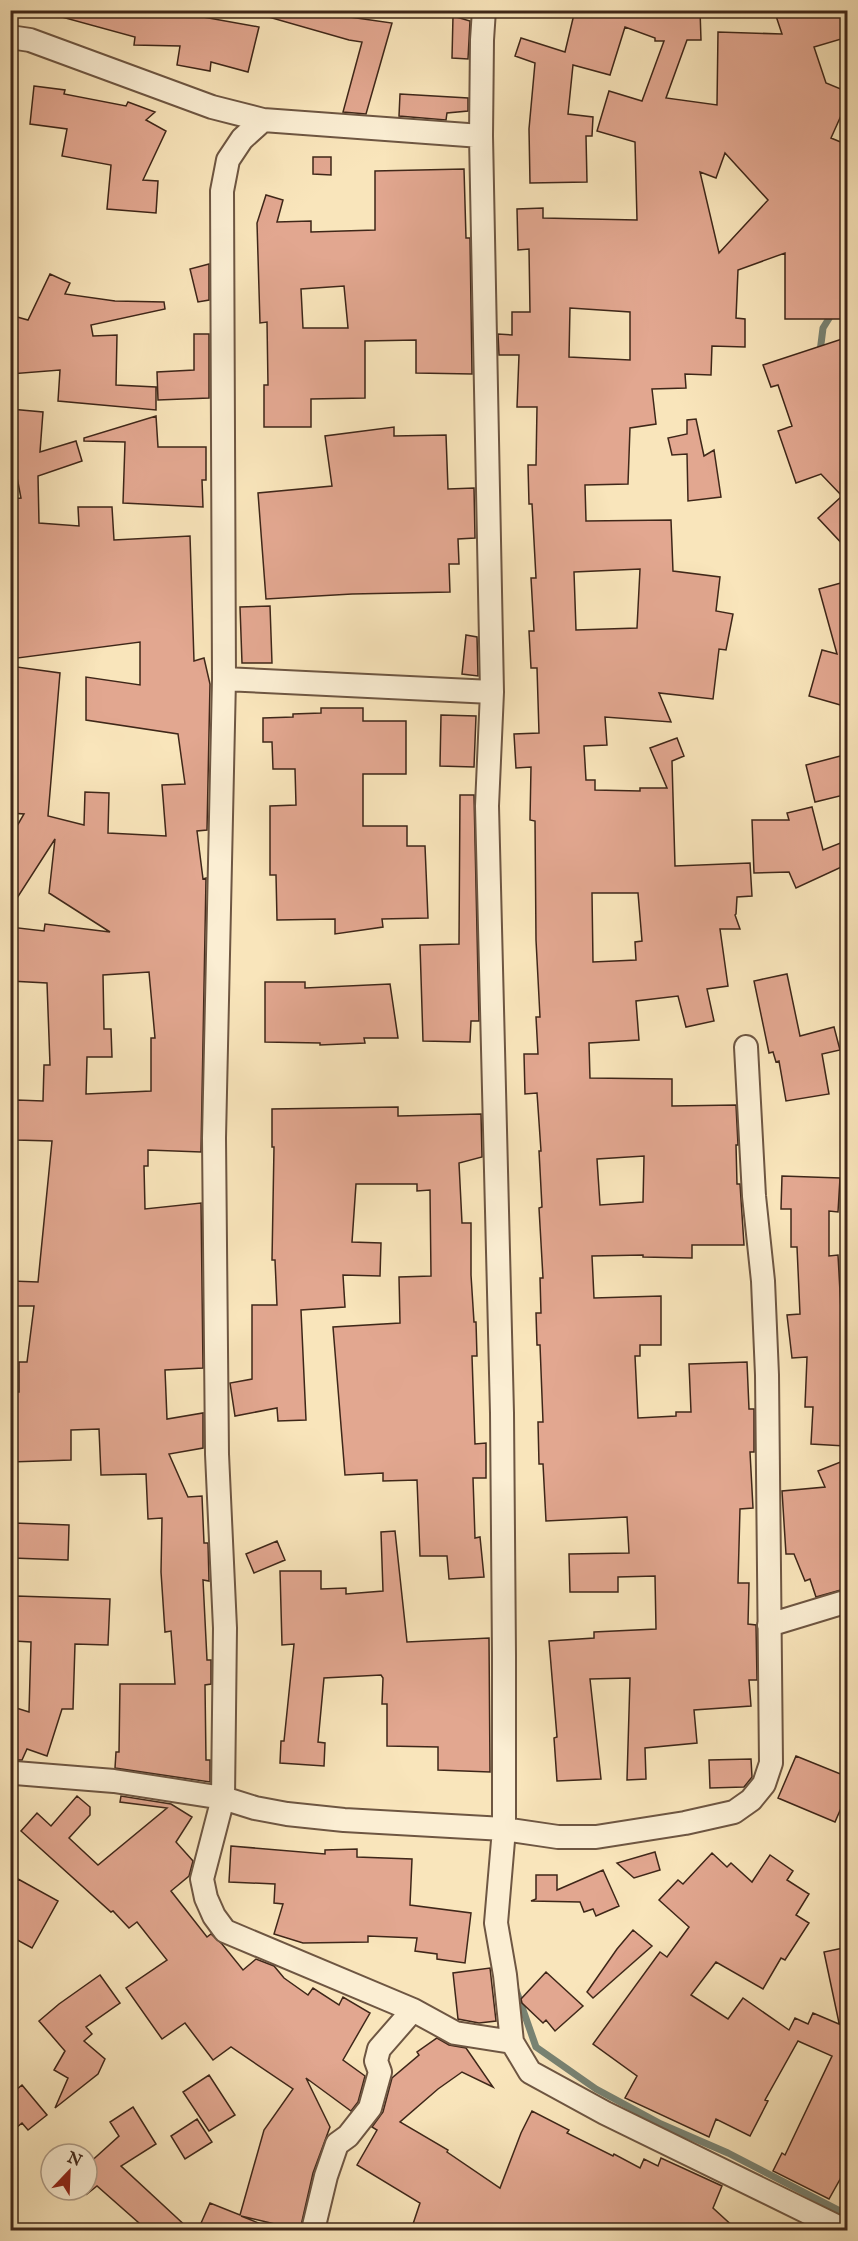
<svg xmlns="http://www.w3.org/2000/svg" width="858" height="2241" viewBox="0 0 858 2241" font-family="'IM FELL English',serif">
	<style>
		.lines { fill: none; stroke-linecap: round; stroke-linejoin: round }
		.stream { stroke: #788272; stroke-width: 7 }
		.building { fill: #e2a790; stroke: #3f2719; stroke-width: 1.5; fill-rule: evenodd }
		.street-casing { stroke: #6e5642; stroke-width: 26 }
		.street { stroke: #fbeed3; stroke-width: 22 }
	</style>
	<rect width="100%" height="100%" fill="#f9e5bb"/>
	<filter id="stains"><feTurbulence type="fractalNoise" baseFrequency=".00333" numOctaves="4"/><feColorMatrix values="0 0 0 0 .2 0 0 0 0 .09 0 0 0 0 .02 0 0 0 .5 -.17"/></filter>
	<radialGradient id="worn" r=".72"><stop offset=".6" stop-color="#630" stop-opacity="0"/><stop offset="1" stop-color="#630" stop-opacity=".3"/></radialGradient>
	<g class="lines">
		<path class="stream" d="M 838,303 L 848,287
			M 820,352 L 823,328 L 833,312
			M 516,1990 L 536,2047 L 596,2089 L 661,2124 L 728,2153 L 848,2215"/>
	</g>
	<path class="building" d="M 59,10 L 164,10 L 259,27 L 248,72 L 211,62 L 210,71 L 177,65 L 180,46 L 134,45 L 135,37 L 58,16 Z
		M 266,10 L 344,10 L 343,16 L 392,23 L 366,114 L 343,112 L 362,42 L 349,40 L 265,16 Z
		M 575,10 L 700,10 L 701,40 L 687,40 L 666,98 L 717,105 L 718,32 L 782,34 L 774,10 L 848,10 L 848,37 L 814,47 L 826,83 L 848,92 L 848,100 L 831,138 L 848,145 L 848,268 L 842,268 L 842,319 L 785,319 L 785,253 L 738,270 L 736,318 L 745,319 L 745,347 L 712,346 L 711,375 L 685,374 L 686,388 L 652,389 L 656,424 L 630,428 L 628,484 L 585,485 L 586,521 L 671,520 L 673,571 L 720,577 L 716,611 L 733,614 L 726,650 L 719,649 L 713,699 L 659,693 L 671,722 L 605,717 L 607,745 L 584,746 L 586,780 L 595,780 L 595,790 L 640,791 L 640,788 L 667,788 L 650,748 L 677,738 L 684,756 L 672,761 L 675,866 L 750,863 L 752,896 L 737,897 L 736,914 L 735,915 L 740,929 L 720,929 L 728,986 L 707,989 L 714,1021 L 686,1027 L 678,996 L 636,1001 L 639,1040 L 589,1043 L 590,1078 L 672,1079 L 672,1106 L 736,1105 L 738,1145 L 736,1145 L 737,1184 L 740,1184 L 744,1245 L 692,1245 L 692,1258 L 643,1257 L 643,1255 L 592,1256 L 594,1298 L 661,1296 L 661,1345 L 640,1345 L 640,1356 L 635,1356 L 638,1418 L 676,1416 L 676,1412 L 691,1412 L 689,1364 L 747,1362 L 749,1409 L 754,1409 L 754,1452 L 750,1452 L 753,1508 L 740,1509 L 738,1583 L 749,1583 L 748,1624 L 756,1625 L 757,1680 L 749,1680 L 751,1706 L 694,1710 L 697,1743 L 645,1748 L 646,1779 L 627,1780 L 630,1678 L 590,1679 L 601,1779 L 557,1781 L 554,1738 L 557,1737 L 549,1641 L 594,1638 L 594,1632 L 656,1629 L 655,1576 L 618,1577 L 618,1592 L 570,1592 L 569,1554 L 629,1553 L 627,1517 L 546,1521 L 543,1464 L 539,1464 L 538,1422 L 543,1422 L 540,1345 L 537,1345 L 536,1313 L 541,1313 L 540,1278 L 543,1278 L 539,1208 L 542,1207 L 539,1151 L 541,1151 L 537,1093 L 525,1094 L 524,1054 L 538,1054 L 536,1017 L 540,1017 L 536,940 L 535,821 L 530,820 L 531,767 L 516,768 L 514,734 L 539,733 L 537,668 L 531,668 L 529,631 L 534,631 L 531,578 L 536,578 L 532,504 L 529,504 L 528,465 L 536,465 L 537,407 L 517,407 L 519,355 L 499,355 L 498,334 L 512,335 L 512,312 L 530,312 L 529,249 L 518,250 L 517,209 L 543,208 L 543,218 L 637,220 L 635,142 L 597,131 L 609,91 L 642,101 L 664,41 L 655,41 L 655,38 L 625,27 L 610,75 L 573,65 L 568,114 L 593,117 L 592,136 L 586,136 L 587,182 L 530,183 L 529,129 L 535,63 L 515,56 L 521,38 L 565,52 ZM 725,153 L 768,200 L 719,253 L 700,172 L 716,178 ZM 570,308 L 630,312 L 630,360 L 569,357 ZM 640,569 L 637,628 L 576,630 L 574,572 ZM 592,893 L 638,893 L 642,941 L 635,942 L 636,960 L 593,962 ZM 644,1156 L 643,1202 L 600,1205 L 597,1159 Z
		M 453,16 L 470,21 L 468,59 L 452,58 Z
		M 34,86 L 65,90 L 64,94 L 126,106 L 128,102 L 155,112 L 146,120 L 166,131 L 143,180 L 158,181 L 156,213 L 107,209 L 111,165 L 62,156 L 67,129 L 30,124 Z
		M 400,94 L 468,98 L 468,111 L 447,113 L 446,120 L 399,116 Z
		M 313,157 L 331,157 L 331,175 L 313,174 Z
		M 464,169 L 466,238 L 470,238 L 472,374 L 416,373 L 416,340 L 365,341 L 365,398 L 311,399 L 311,427 L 264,427 L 264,385 L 268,385 L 267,322 L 260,323 L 257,223 L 266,195 L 283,200 L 277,222 L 311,221 L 311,232 L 375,230 L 375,171 ZM 344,286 L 348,328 L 303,328 L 301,289 Z
		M 209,264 L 209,300 L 198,302 L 190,269 Z
		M 50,274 L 70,283 L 65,294 L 115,301 L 164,302 L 165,309 L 91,325 L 93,336 L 117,335 L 116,385 L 156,387 L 156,410 L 58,401 L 60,370 L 10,374 L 10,315 L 28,320 Z
		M 194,334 L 209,334 L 209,398 L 158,400 L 157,372 L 194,370 Z
		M 848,337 L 848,550 L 818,518 L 842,496 L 821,474 L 796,483 L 778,431 L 792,426 L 778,385 L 771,387 L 763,365 Z
		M 10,409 L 43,412 L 40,452 L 76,441 L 82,461 L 38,476 L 39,523 L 79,526 L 78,507 L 112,507 L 114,540 L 190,536 L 194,661 L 204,658 L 210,684 L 207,830 L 197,831 L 203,879 L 206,878 L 201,1152 L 148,1150 L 148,1166 L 144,1166 L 145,1209 L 201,1203 L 203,1368 L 165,1370 L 167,1419 L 203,1413 L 203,1448 L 169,1454 L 188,1497 L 202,1496 L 204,1543 L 208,1543 L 209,1581 L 203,1580 L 207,1660 L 211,1660 L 211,1684 L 205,1685 L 206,1760 L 210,1760 L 210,1782 L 115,1768 L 116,1752 L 119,1752 L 120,1684 L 175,1684 L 171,1631 L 165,1632 L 161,1572 L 162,1518 L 148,1519 L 146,1474 L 101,1475 L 99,1429 L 71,1430 L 71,1460 L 10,1462 L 10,1392 L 19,1392 L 19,1362 L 27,1362 L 34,1306 L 13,1306 L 12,1281 L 38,1282 L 52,1141 L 16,1140 L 17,1100 L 43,1101 L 44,1065 L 50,1065 L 47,983 L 10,981 L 10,927 L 44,931 L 45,924 L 110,932 L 49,893 L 55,839 L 10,909 L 10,838 L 24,814 L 10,813 L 10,666 L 60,673 L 48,816 L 84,825 L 85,792 L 109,793 L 108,833 L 166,836 L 162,785 L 185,784 L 178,734 L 86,720 L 86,677 L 140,685 L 140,642 L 10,659 L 10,499 L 21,498 L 10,441 ZM 149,972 L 155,1038 L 151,1038 L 151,1091 L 86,1094 L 87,1057 L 112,1057 L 111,1029 L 104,1029 L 103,975 Z
		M 156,416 L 158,447 L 206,447 L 206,480 L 202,480 L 203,507 L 123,503 L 125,442 L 84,441 L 84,438 Z
		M 696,419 L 704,456 L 714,450 L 721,497 L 688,501 L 687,454 L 672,455 L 668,438 L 687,434 L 687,420 Z
		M 394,427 L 394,436 L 446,435 L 448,489 L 474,488 L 475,538 L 458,539 L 459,564 L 449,564 L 450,592 L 352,594 L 266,599 L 258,493 L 332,486 L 325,436 Z
		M 848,581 L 848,692 L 844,706 L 809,696 L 822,650 L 837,654 L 819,589 Z
		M 270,606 L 272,663 L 242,663 L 240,607 Z
		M 466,635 L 477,637 L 478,676 L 462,674 Z
		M 321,708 L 363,708 L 363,721 L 406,721 L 406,774 L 363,774 L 363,826 L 407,826 L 407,846 L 425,846 L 428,918 L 382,919 L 383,927 L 335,934 L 335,919 L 277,920 L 276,875 L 270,875 L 270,806 L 296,805 L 295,769 L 273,769 L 272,742 L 263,742 L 263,718 L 293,717 L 293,714 L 321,713 Z
		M 441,715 L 476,716 L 474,767 L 440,766 Z
		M 848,754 L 848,794 L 815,802 L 806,765 Z
		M 460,795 L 474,795 L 479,1021 L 471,1021 L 470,1042 L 423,1041 L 420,945 L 459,944 Z
		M 812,807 L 823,850 L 848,840 L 848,864 L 796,888 L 789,872 L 754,873 L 752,820 L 789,820 L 787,813 Z
		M 787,974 L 800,1036 L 834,1027 L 840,1050 L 822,1054 L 829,1094 L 786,1101 L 779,1061 L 776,1062 L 773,1052 L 769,1053 L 754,981 Z
		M 265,982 L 305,982 L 305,988 L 390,984 L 398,1038 L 364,1038 L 365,1043 L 320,1045 L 320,1043 L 265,1042 Z
		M 398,1107 L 398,1116 L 481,1114 L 482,1157 L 459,1163 L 462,1223 L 471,1223 L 471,1275 L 474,1322 L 476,1322 L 477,1356 L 472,1356 L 475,1444 L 486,1443 L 486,1478 L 473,1478 L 475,1538 L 480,1537 L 484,1577 L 449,1579 L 447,1556 L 420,1556 L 417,1480 L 383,1481 L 383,1473 L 345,1475 L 333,1327 L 400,1323 L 399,1277 L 431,1276 L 430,1190 L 417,1191 L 417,1184 L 356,1184 L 352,1242 L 381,1243 L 380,1276 L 343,1275 L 345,1307 L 301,1310 L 306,1420 L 278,1421 L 277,1408 L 235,1416 L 230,1383 L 252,1379 L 252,1305 L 277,1305 L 275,1260 L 272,1260 L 274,1147 L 272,1147 L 272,1109 Z
		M 782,1176 L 840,1178 L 838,1212 L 829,1211 L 829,1256 L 838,1255 L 841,1310 L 848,1309 L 845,1446 L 811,1444 L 813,1407 L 805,1407 L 807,1357 L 792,1358 L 787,1315 L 800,1314 L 797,1247 L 791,1247 L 791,1209 L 781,1209 Z
		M 848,1459 L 848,1588 L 816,1597 L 810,1579 L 805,1581 L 794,1554 L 786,1554 L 782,1491 L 825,1487 L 818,1471 Z
		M 13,1523 L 69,1525 L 68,1560 L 12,1558 Z
		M 395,1531 L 407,1642 L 489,1638 L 490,1772 L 438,1770 L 438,1747 L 387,1746 L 387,1704 L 382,1704 L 383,1678 L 381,1675 L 324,1678 L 318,1742 L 325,1743 L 324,1766 L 280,1763 L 281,1741 L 284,1741 L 294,1644 L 282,1645 L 280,1571 L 321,1571 L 321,1589 L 346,1588 L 346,1594 L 383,1591 L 381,1532 Z
		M 277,1541 L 285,1560 L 254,1573 L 246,1554 Z
		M 16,1596 L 110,1599 L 108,1645 L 75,1644 L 73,1709 L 62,1709 L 47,1756 L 27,1749 L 22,1760 L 10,1760 L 10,1706 L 29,1712 L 31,1642 L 14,1641 Z
		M 796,1756 L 848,1777 L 848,1792 L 835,1822 L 778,1798 Z
		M 751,1759 L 752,1777 L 744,1787 L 710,1788 L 709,1760 Z
		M 77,1796 L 90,1807 L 90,1815 L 69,1838 L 98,1865 L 167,1808 L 120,1802 L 121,1796 L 171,1804 L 192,1817 L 176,1842 L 193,1861 L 189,1876 L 171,1891 L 207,1937 L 211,1934 L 222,1944 L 243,1970 L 256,1959 L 274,1966 L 284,1978 L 308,1995 L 313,1988 L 339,2005 L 343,1997 L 370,2013 L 343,2060 L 365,2076 L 358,2102 L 351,2111 L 306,2078 L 330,2127 L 313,2173 L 300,2230 L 241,2216 L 276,2230 L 198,2230 L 210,2203 L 240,2215 L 264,2130 L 293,2089 L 231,2047 L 213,2060 L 185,2023 L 162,2039 L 126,1988 L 167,1960 L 137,1922 L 129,1928 L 113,1911 L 111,1912 L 21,1831 L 37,1813 L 51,1826 Z
		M 231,1846 L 325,1854 L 325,1850 L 357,1849 L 357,1857 L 412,1859 L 410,1905 L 471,1913 L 465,1963 L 437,1959 L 437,1954 L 415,1951 L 417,1938 L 368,1936 L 368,1942 L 303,1943 L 274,1934 L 283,1904 L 274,1903 L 275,1884 L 229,1882 Z
		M 655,1852 L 660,1870 L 634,1878 L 617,1863 Z
		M 712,1853 L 727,1867 L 731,1863 L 752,1882 L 770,1855 L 793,1871 L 787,1880 L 809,1894 L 796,1915 L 809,1923 L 785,1960 L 781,1958 L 763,1989 L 716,1962 L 691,1995 L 728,2019 L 743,1998 L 789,2030 L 795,2018 L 808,2024 L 813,2013 L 846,2027 L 848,2024 L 848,2165 L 829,2199 L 773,2171 L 782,2153 L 785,2155 L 832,2056 L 798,2041 L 765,2100 L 768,2101 L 750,2136 L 716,2119 L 709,2137 L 625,2098 L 637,2076 L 593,2044 L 660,1952 L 667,1957 L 689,1927 L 659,1900 L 678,1880 L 683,1884 Z
		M 603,1870 L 619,1906 L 596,1916 L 593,1909 L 584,1912 L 580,1902 L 531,1901 L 536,1899 L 536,1875 L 557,1875 L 557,1890 Z
		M 18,1879 L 58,1901 L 32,1948 L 10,1936 L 10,1893 Z
		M 633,1930 L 652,1946 L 593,1998 L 587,1992 L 617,1949 Z
		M 848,1947 L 848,2023 L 839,2023 L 824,1952 Z
		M 490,1968 L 496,2021 L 479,2023 L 458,2019 L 453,1973 Z
		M 546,1972 L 583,2006 L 555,2031 L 546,2020 L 543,2023 L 522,2003 L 521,1999 Z
		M 100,1975 L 120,2003 L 86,2027 L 92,2034 L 84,2041 L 105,2059 L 98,2074 L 55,2108 L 68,2078 L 54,2070 L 65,2051 L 39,2021 L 59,2004 Z
		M 437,2038 L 449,2045 L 466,2048 L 493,2087 L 462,2072 L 438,2089 L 400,2122 L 448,2150 L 447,2152 L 500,2188 L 521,2133 L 532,2111 L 569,2130 L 567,2133 L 613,2156 L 614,2154 L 640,2168 L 644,2159 L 658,2166 L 661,2158 L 722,2186 L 713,2208 L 737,2230 L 411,2230 L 420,2203 L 357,2165 L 377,2130 L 372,2127 L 383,2112 L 392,2078 L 419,2055 L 417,2052 Z
		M 209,2075 L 235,2115 L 209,2131 L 183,2092 Z
		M 22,2085 L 47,2115 L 28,2130 L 22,2123 L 10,2133 L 10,2095 Z
		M 133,2107 L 156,2144 L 121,2166 L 190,2230 L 147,2230 L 97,2186 L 87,2194 L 87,2165 L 119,2136 L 110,2122 Z
		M 197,2119 L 212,2142 L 185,2159 L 171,2136 Z"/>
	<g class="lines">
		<defs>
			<path id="street" d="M 484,10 L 482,40 L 481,136 L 492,692 L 487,806 L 502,1413 L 504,1655 L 504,1829 L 496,1923 L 505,1975 L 512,2042 L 530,2072 L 605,2113 L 844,2230
				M 10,37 L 30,40 L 212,107 L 263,120 L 481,136
				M 263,120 L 242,139 L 228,160 L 222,191 L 224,679 L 214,1138 L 217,1454 L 225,1628 L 223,1798 L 202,1879 L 206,1898 L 214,1916 L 225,1931 L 413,2010 L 455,2033 L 512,2042
				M 224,679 L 492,692
				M 769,1625 L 848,1601
				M 15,1773 L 114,1781 L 223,1798 L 255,1808 L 287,1814 L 344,1820 L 504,1829 L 558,1837 L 596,1837 L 685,1823 L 734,1812 L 751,1800 L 764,1784 L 771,1763 L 767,1375 L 763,1281 L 754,1196 L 746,1047
				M 313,2230 L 326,2176 L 337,2144 L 348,2136 L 370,2108 L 380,2072 L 376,2061 L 379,2049 L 413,2010"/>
		</defs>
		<use href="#street" class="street-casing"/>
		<use href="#street" class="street"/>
	</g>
	<rect width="858" height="2241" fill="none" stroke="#f9e5bb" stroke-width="36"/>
	<rect x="12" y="12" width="834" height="2217" fill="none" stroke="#3f2719" stroke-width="3"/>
	<rect x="18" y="18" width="822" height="2205" fill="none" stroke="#3f2719" stroke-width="1.5"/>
	<g transform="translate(69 2172) rotate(23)"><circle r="28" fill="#fbeed3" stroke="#b09e89" stroke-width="1.5"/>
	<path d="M0-4.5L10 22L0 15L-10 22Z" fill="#8f2418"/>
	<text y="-9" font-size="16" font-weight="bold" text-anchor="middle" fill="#3f2719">N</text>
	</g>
	<rect width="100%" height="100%" filter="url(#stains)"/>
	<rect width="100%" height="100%" fill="url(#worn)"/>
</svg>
